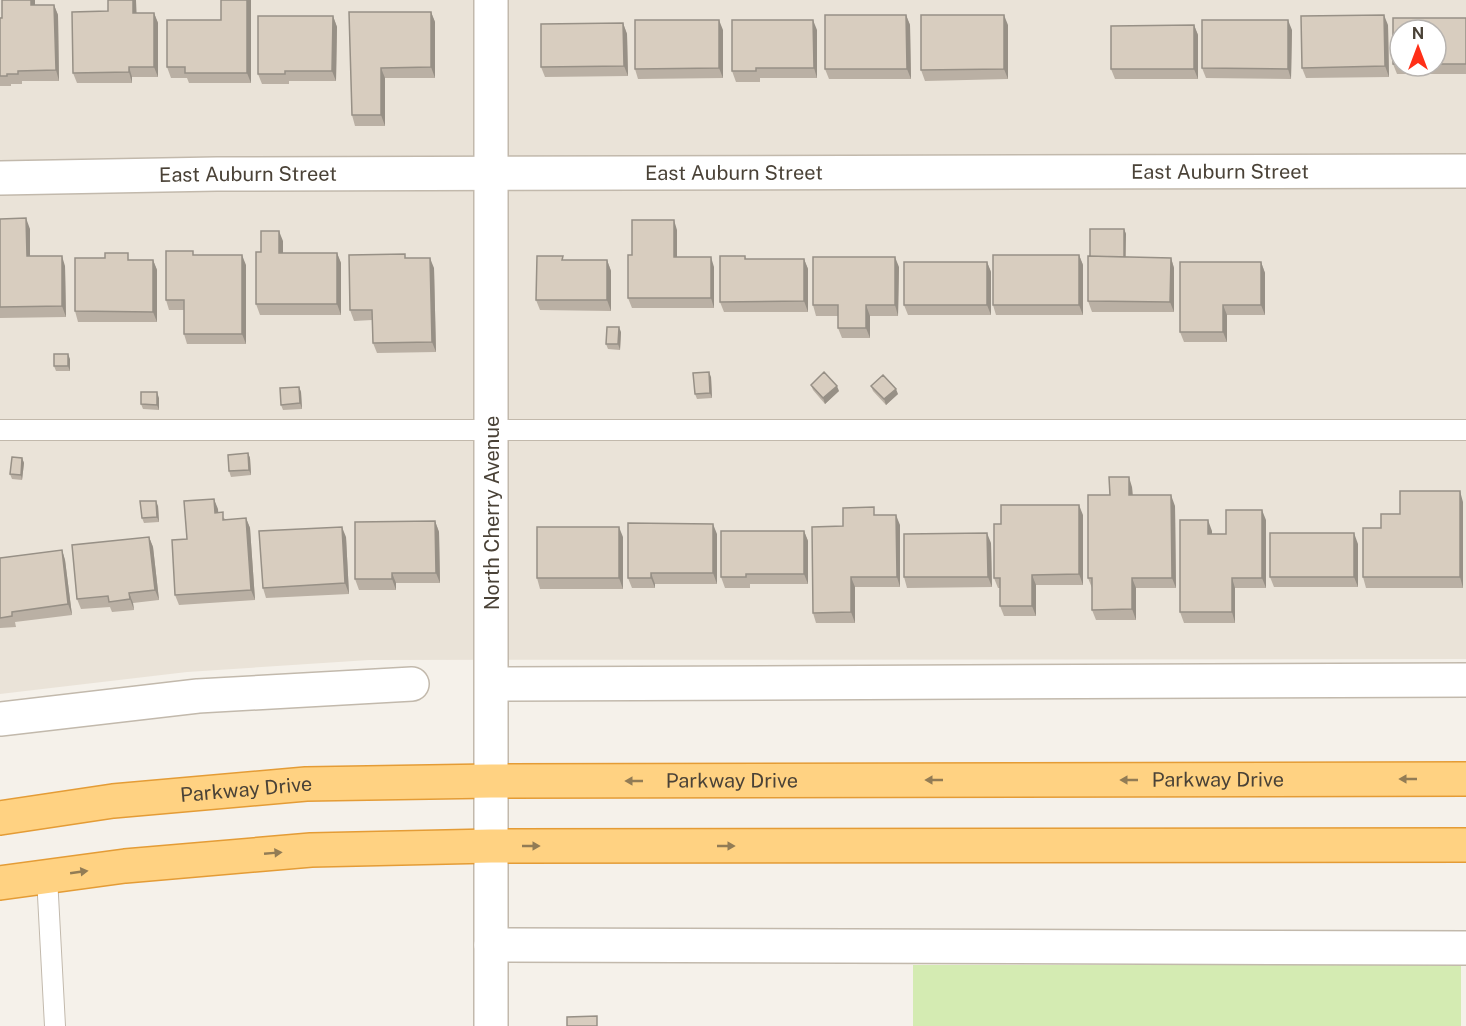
<svg xmlns="http://www.w3.org/2000/svg" width="1466" height="1026" viewBox="0 0 1466 1026" font-family="'Public Sans',sans-serif">
	<style>
		.residential { fill: #eae3d8; fill-rule: evenodd }
		.grass { fill: #d4ebb2 }
		.lines { fill: none; stroke-linecap: round; stroke-linejoin: round }
		.service-casing { stroke: #c2b9ac; stroke-width: 22 }
		.minor-casing { stroke: #c2b9ac; stroke-width: 36 }
		.tertiary-casing { stroke: #c2b9ac; stroke-width: 36 }
		.trunk-casing { stroke: #e49c36; stroke-width: 36 }
		.service { stroke: #fff; stroke-width: 20 }
		.minor { stroke: #fff; stroke-width: 33 }
		.tertiary { stroke: #fff; stroke-width: 33 }
		.trunk { stroke: #ffd282; stroke-width: 33 }
		.wall { fill: #bab0a4; fill-rule: evenodd }
		.shaded-wall { fill: #979086 }
		.building { fill: #d8cdbf; stroke: #979086; stroke-width: 1.5 }
		.oneway { fill: #927c55 }
		.labels { text-anchor: middle; stroke-width: 5; stroke-linejoin: round; paint-order: stroke }
		.street-label { font-size: 20px; fill: #4a4237; stroke: #fff }
	</style>
	<rect width="100%" height="100%" fill="#f5f1ea"/>
	<path class="residential" d="M 0,0 L 1466,0 L 1466,659 L 369,660 L 187,672 L 0,694 ZM 1400,30 L 1436,30 L 1436,66 L 1400,66 Z"/>
	<path class="grass" d="M 913,965 L 1461,965 L 1461,1026 L 913,1026 Z"/>
	<g class="lines">
		<defs>
			<path id="service" d="M 0,430 L 1466,430
				M 47,877 L 55,1026"/>
			<g id="minor">
				<path id="s1" d="M 0,178 L 217,174 L 1466,171"/>
				<path d="M 491,1026 L 491,0"/>
			</g>
			<path id="tertiary" d="M 492,684 L 1466,680
				M 0,719 L 198,696 L 412,684
				M 491,945 L 1466,948"/>
			<g id="trunk">
				<path id="s2" d="M 0,818 L 113,801 L 306,784 L 491,781 L 1466,779"/>
				<path d="M 0,883 L 125,866 L 311,850 L 491,846 L 1466,845"/>
			</g>
		</defs>
		<use href="#service" class="service-casing"/>
		<use href="#minor" class="minor-casing"/>
		<use href="#tertiary" class="tertiary-casing"/>
		<use href="#trunk" class="trunk-casing"/>
		<use href="#service" class="service"/>
		<use href="#minor" class="minor"/>
		<use href="#tertiary" class="tertiary"/>
		<use href="#trunk" class="trunk"/>
	</g>
	<path class="wall" d="M 251,0 L 251,83 L 189,83 L 187,78 L 171,78 L 167,67 L 221,20 Z
		M 35,5 L 54,5 L 58,15 L 59,81 L 22,81 L 22,84 L 11,84 L 11,86 L 0,86 L 0,18 Z
		M 349,12 L 431,12 L 435,22 L 435,78 L 385,78 L 385,126 L 355,126 L 352,115 Z
		M 136,13 L 154,13 L 158,23 L 158,77 L 132,77 L 132,83 L 77,83 L 73,73 Z
		M 906,15 L 910,25 L 911,79 L 829,79 L 825,69 Z
		M 333,16 L 337,27 L 336,81 L 289,81 L 289,84 L 262,84 L 258,74 Z
		M 1393,18 L 1466,18 L 1466,74 L 1397,74 L 1393,64 ZM 1400,30 L 1436,30 L 1436,66 L 1400,66 Z
		M 623,23 L 627,34 L 628,76 L 545,77 L 541,67 Z
		M 1008,25 L 1008,79 L 925,81 L 921,70 Z
		M 1194,25 L 1198,35 L 1198,79 L 1115,79 L 1111,69 Z
		M 1388,25 L 1389,77 L 1306,78 L 1302,68 Z
		M 723,30 L 723,78 L 638,79 L 635,69 Z
		M 817,30 L 817,78 L 760,78 L 760,82 L 736,82 L 732,71 Z
		M 1292,30 L 1291,79 L 1206,78 L 1202,68 Z
		M 0,219 L 30,229 L 30,256 L 65,266 L 66,317 L 0,318 Z
		M 1124,229 L 1126,234 L 1126,257 L 1171,258 L 1174,268 L 1174,312 L 1092,312 L 1088,301 L 1090,256 Z
		M 677,230 L 677,257 L 714,267 L 714,308 L 632,308 L 628,298 L 632,255 Z
		M 283,241 L 283,253 L 337,253 L 341,263 L 341,315 L 260,315 L 256,304 L 261,252 Z
		M 194,255 L 246,265 L 246,344 L 187,344 L 184,334 L 184,310 L 169,310 L 166,300 Z
		M 1079,255 L 1083,265 L 1083,315 L 996,315 L 993,305 Z
		M 745,256 L 746,259 L 804,259 L 808,269 L 808,312 L 724,312 L 720,302 Z
		M 406,258 L 434,268 L 436,352 L 377,353 L 373,343 L 372,320 L 354,321 L 350,310 Z
		M 131,260 L 153,260 L 157,270 L 157,322 L 78,322 L 75,311 Z
		M 607,260 L 611,271 L 611,311 L 540,310 L 536,300 Z
		M 987,262 L 991,272 L 991,315 L 908,315 L 904,305 Z
		M 1261,262 L 1265,273 L 1265,315 L 1227,315 L 1227,342 L 1184,342 L 1180,332 Z
		M 899,267 L 898,316 L 870,316 L 870,338 L 842,338 L 838,328 L 838,316 L 816,316 L 813,305 Z
		M 621,332 L 620,350 L 608,349 L 606,344 Z
		M 70,359 L 70,371 L 56,371 L 54,366 Z
		M 711,377 L 712,398 L 697,399 L 695,394 Z
		M 811,385 L 839,391 L 825,404 L 813,390 Z
		M 871,386 L 898,394 L 886,405 L 873,391 Z
		M 299,387 L 301,392 L 302,409 L 283,410 L 281,405 Z
		M 159,398 L 159,410 L 143,409 L 141,404 Z
		M 248,453 L 250,458 L 251,475 L 231,477 L 229,471 Z
		M 22,458 L 24,463 L 22,480 L 12,479 L 10,474 Z
		M 1132,487 L 1133,495 L 1175,506 L 1176,588 L 1136,588 L 1136,620 L 1096,620 L 1092,610 L 1092,588 L 1088,578 L 1110,495 Z
		M 214,499 L 218,512 L 226,520 L 246,518 L 250,528 L 255,600 L 179,605 L 175,595 L 187,539 Z
		M 1463,502 L 1463,588 L 1366,588 L 1363,577 L 1381,528 L 1400,514 Z
		M 158,506 L 159,522 L 144,523 L 142,518 Z
		M 877,515 L 900,525 L 900,587 L 855,587 L 855,623 L 816,623 L 813,613 L 843,526 Z
		M 1083,515 L 1083,585 L 1036,585 L 1036,616 L 1004,616 L 1000,606 L 1000,588 L 998,588 L 994,578 L 1001,524 Z
		M 1266,520 L 1266,588 L 1235,588 L 1235,623 L 1184,623 L 1180,612 L 1212,531 L 1212,534 L 1226,534 Z
		M 435,521 L 439,532 L 440,583 L 396,583 L 396,590 L 359,590 L 355,579 Z
		M 804,531 L 808,541 L 808,584 L 750,584 L 750,588 L 725,588 L 721,577 Z
		M 717,534 L 717,584 L 655,584 L 655,588 L 632,588 L 628,578 Z
		M 149,537 L 153,547 L 159,600 L 133,603 L 134,610 L 112,612 L 110,607 L 81,609 L 77,599 Z
		M 346,537 L 349,594 L 266,598 L 263,588 Z
		M 623,537 L 623,589 L 540,589 L 537,578 Z
		M 991,543 L 992,587 L 907,588 L 904,577 Z
		M 1358,544 L 1358,587 L 1274,587 L 1270,577 Z
		M 62,550 L 65,560 L 72,615 L 15,622 L 16,627 L 0,628 L 0,558 Z"/>
	<path class="shaded-wall" d="M 31,0 L 35,0 L 35,15 L 31,5 Z
		M 133,0 L 136,0 L 137,23 L 133,13 Z
		M 247,0 L 251,0 L 251,83 L 247,73 Z
		M 54,5 L 58,15 L 59,81 L 56,70 Z
		M 431,12 L 435,22 L 435,78 L 431,67 Z
		M 154,13 L 158,23 L 158,77 L 154,67 Z
		M 906,15 L 910,25 L 911,79 L 907,69 Z
		M 1004,15 L 1008,25 L 1008,79 L 1004,69 Z
		M 1384,15 L 1388,25 L 1389,77 L 1385,66 Z
		M 333,16 L 337,27 L 336,81 L 332,71 Z
		M 719,20 L 723,30 L 723,78 L 719,68 Z
		M 813,20 L 817,30 L 817,78 L 814,68 Z
		M 1288,20 L 1292,30 L 1291,79 L 1288,69 Z
		M 623,23 L 627,34 L 628,76 L 624,66 Z
		M 1194,25 L 1198,35 L 1198,79 L 1194,69 Z
		M 129,67 L 132,77 L 132,83 L 129,72 Z
		M 381,68 L 385,78 L 385,126 L 381,115 Z
		M 26,218 L 30,229 L 30,267 L 27,256 Z
		M 674,220 L 677,230 L 677,267 L 674,257 Z
		M 1124,229 L 1126,234 L 1125,265 L 1124,260 Z
		M 279,231 L 283,241 L 283,263 L 279,253 Z
		M 337,253 L 341,263 L 341,315 L 337,304 Z
		M 242,255 L 246,265 L 246,344 L 242,334 Z
		M 1079,255 L 1083,265 L 1083,315 L 1079,305 Z
		M 62,256 L 65,266 L 66,317 L 62,306 Z
		M 711,257 L 714,267 L 714,308 L 711,298 Z
		M 895,257 L 899,267 L 898,316 L 895,305 Z
		M 430,258 L 434,268 L 436,352 L 432,342 Z
		M 1171,258 L 1174,268 L 1174,312 L 1170,302 Z
		M 804,259 L 808,269 L 808,312 L 804,301 Z
		M 153,260 L 157,270 L 157,322 L 153,312 Z
		M 607,260 L 611,271 L 611,311 L 607,300 Z
		M 987,262 L 991,272 L 991,315 L 987,305 Z
		M 1261,262 L 1265,273 L 1265,315 L 1261,305 Z
		M 866,305 L 870,316 L 870,338 L 866,328 Z
		M 1223,305 L 1227,315 L 1227,342 L 1223,332 Z
		M 619,327 L 621,332 L 620,350 L 618,344 Z
		M 68,354 L 70,359 L 70,371 L 68,366 Z
		M 709,372 L 711,377 L 712,398 L 710,393 Z
		M 837,386 L 839,391 L 825,404 L 823,398 Z
		M 299,387 L 301,392 L 302,409 L 300,403 Z
		M 896,389 L 898,394 L 886,405 L 884,399 Z
		M 157,392 L 159,398 L 159,410 L 157,405 Z
		M 248,453 L 250,458 L 251,475 L 249,470 Z
		M 22,458 L 24,463 L 22,480 L 21,475 Z
		M 1129,477 L 1132,487 L 1133,506 L 1129,495 Z
		M 1460,491 L 1463,502 L 1463,588 L 1460,577 Z
		M 1171,495 L 1175,506 L 1176,588 L 1172,578 Z
		M 214,499 L 218,509 L 219,523 L 215,513 Z
		M 156,501 L 158,506 L 159,522 L 157,517 Z
		M 1079,505 L 1083,515 L 1083,585 L 1079,574 Z
		M 1262,510 L 1266,520 L 1266,588 L 1262,578 Z
		M 896,515 L 900,525 L 900,587 L 897,577 Z
		M 246,518 L 250,528 L 255,600 L 251,590 Z
		M 1208,520 L 1212,531 L 1212,545 L 1208,534 Z
		M 435,521 L 439,532 L 440,583 L 436,573 Z
		M 713,524 L 717,534 L 717,584 L 713,573 Z
		M 342,527 L 346,537 L 349,594 L 345,583 Z
		M 619,527 L 623,537 L 623,589 L 619,578 Z
		M 804,531 L 808,541 L 808,584 L 804,574 Z
		M 987,533 L 991,543 L 992,587 L 988,577 Z
		M 1354,533 L 1358,544 L 1358,587 L 1354,577 Z
		M 149,537 L 153,547 L 159,600 L 155,590 Z
		M 62,550 L 65,560 L 72,615 L 68,604 Z
		M 392,573 L 396,583 L 396,590 L 392,579 Z
		M 651,573 L 655,584 L 655,588 L 651,578 Z
		M 1032,575 L 1036,585 L 1036,616 L 1032,606 Z
		M 851,577 L 855,587 L 855,623 L 851,612 Z
		M 1132,578 L 1136,588 L 1136,620 L 1132,609 Z
		M 1232,578 L 1235,588 L 1235,623 L 1232,612 Z
		M 129,593 L 133,603 L 134,610 L 130,599 Z"/>
	<path class="building" d="M 2,0 L 31,0 L 31,5 L 54,5 L 56,70 L 18,71 L 18,74 L 7,74 L 7,76 L 0,76 L 0,18 L 2,18 Z
		M 108,0 L 133,0 L 133,13 L 154,13 L 154,67 L 129,67 L 129,72 L 73,73 L 72,12 L 108,11 Z
		M 221,0 L 247,0 L 247,73 L 185,73 L 185,67 L 167,67 L 167,20 L 221,20 Z
		M 349,12 L 431,12 L 431,67 L 381,68 L 381,115 L 352,115 Z
		M 825,15 L 906,15 L 907,69 L 825,69 Z
		M 921,15 L 1004,15 L 1004,69 L 921,70 Z
		M 1384,15 L 1385,66 L 1302,68 L 1301,16 Z
		M 258,16 L 333,16 L 332,71 L 285,71 L 285,74 L 258,74 Z
		M 1393,18 L 1466,18 L 1466,64 L 1436,64 L 1436,30 L 1400,30 L 1400,64 L 1393,64 Z
		M 635,20 L 719,20 L 719,68 L 635,69 Z
		M 732,20 L 813,20 L 814,68 L 756,68 L 756,71 L 732,71 Z
		M 1202,20 L 1288,20 L 1288,69 L 1202,68 Z
		M 623,23 L 624,66 L 541,67 L 541,24 Z
		M 1194,25 L 1194,69 L 1111,69 L 1111,26 Z
		M 26,218 L 27,256 L 62,256 L 62,306 L 0,307 L 0,219 Z
		M 632,220 L 674,220 L 674,257 L 711,257 L 711,298 L 628,298 L 628,255 L 632,255 Z
		M 1090,229 L 1124,229 L 1124,257 L 1090,256 Z
		M 261,231 L 279,231 L 279,253 L 337,253 L 337,304 L 256,304 L 256,252 L 261,252 Z
		M 166,251 L 193,251 L 193,255 L 242,255 L 242,334 L 184,334 L 184,300 L 166,300 Z
		M 105,253 L 128,253 L 128,260 L 153,260 L 153,312 L 75,311 L 75,258 L 105,258 Z
		M 405,254 L 405,258 L 430,258 L 432,342 L 373,343 L 372,310 L 350,310 L 349,255 Z
		M 993,255 L 1079,255 L 1079,305 L 993,305 Z
		M 537,256 L 563,256 L 562,260 L 607,260 L 607,300 L 536,300 Z
		M 720,256 L 745,256 L 745,259 L 804,259 L 804,301 L 720,302 Z
		M 1088,256 L 1171,258 L 1170,302 L 1088,301 Z
		M 813,257 L 895,257 L 895,305 L 866,305 L 866,328 L 838,328 L 838,305 L 813,305 Z
		M 904,262 L 987,262 L 987,305 L 904,305 Z
		M 1180,262 L 1261,262 L 1261,305 L 1223,305 L 1223,332 L 1180,332 Z
		M 607,327 L 619,327 L 618,344 L 606,344 Z
		M 54,354 L 68,354 L 68,366 L 54,366 Z
		M 709,372 L 710,393 L 695,394 L 693,373 Z
		M 824,372 L 837,386 L 823,398 L 811,385 Z
		M 883,375 L 896,389 L 884,399 L 871,386 Z
		M 299,387 L 300,403 L 281,405 L 280,388 Z
		M 141,392 L 157,392 L 157,405 L 141,404 Z
		M 248,453 L 249,470 L 229,471 L 228,455 Z
		M 12,457 L 22,458 L 21,475 L 10,474 Z
		M 1109,477 L 1129,477 L 1129,495 L 1171,495 L 1172,578 L 1132,578 L 1132,609 L 1092,610 L 1092,578 L 1088,578 L 1088,495 L 1110,495 Z
		M 1400,491 L 1460,491 L 1460,577 L 1363,577 L 1363,528 L 1381,528 L 1381,514 L 1400,514 Z
		M 214,499 L 215,513 L 223,512 L 223,520 L 246,518 L 251,590 L 175,595 L 172,540 L 187,539 L 184,501 Z
		M 140,501 L 156,501 L 157,517 L 142,518 Z
		M 1001,505 L 1079,505 L 1079,574 L 1032,575 L 1032,606 L 1000,606 L 1000,578 L 994,578 L 994,524 L 1001,524 Z
		M 874,507 L 874,515 L 896,515 L 897,577 L 851,577 L 851,612 L 813,613 L 812,527 L 843,526 L 843,508 Z
		M 1226,510 L 1262,510 L 1262,578 L 1232,578 L 1232,612 L 1180,612 L 1180,520 L 1208,520 L 1208,534 L 1226,534 Z
		M 435,521 L 436,573 L 392,573 L 392,579 L 355,579 L 355,522 Z
		M 628,523 L 713,524 L 713,573 L 651,573 L 651,578 L 628,578 Z
		M 342,527 L 345,583 L 263,588 L 259,531 Z
		M 537,527 L 619,527 L 619,578 L 537,578 Z
		M 721,531 L 804,531 L 804,574 L 746,574 L 746,577 L 721,577 Z
		M 987,533 L 988,577 L 904,577 L 904,534 Z
		M 1270,533 L 1354,533 L 1354,577 L 1270,577 Z
		M 149,537 L 155,590 L 129,593 L 130,599 L 109,602 L 108,596 L 77,599 L 72,545 Z
		M 62,550 L 68,604 L 12,612 L 12,616 L 0,618 L 0,558 Z
		M 597,1016 L 597,1026 L 567,1026 L 567,1017 Z"/>
	<defs><path id="oneway-solid" d="M-6-.8H1V-3.2L6.5 0L1 3.2V.8H-6Z" transform="scale(1.5)"/></defs>
	<g class="oneway">
		<use href="#oneway-solid" transform="translate(1408 779) rotate(180)"/>
		<use href="#oneway-solid" transform="translate(934 780) rotate(180)"/>
		<use href="#oneway-solid" transform="translate(1129 780) rotate(180)"/>
		<use href="#oneway-solid" transform="translate(634 781) rotate(180)"/>
		<use href="#oneway-solid" transform="translate(531 846)"/>
		<use href="#oneway-solid" transform="translate(726 846)"/>
		<use href="#oneway-solid" transform="translate(273 853) rotate(-5)"/>
		<use href="#oneway-solid" transform="translate(79 872) rotate(-8)"/>
	</g>
	<g class="labels">
		<g class="street-label">
			<text dy="7" stroke="none"><textPath href="#s1" startOffset="1220">East Auburn Street</textPath></text>
			<text dy="7" stroke="none"><textPath href="#s1" startOffset="734">East Auburn Street</textPath></text>
			<text dy="7" stroke="none"><textPath href="#s1" startOffset="248">East Auburn Street</textPath></text>
			<text transform="translate(492 513) rotate(-90)" y="7">North Cherry Avenue</text>
			<text dy="7" stroke="none"><textPath href="#s2" startOffset="734">Parkway Drive</textPath></text>
			<text dy="7" stroke="none"><textPath href="#s2" startOffset="1220">Parkway Drive</textPath></text>
			<text dy="7" stroke="none"><textPath href="#s2" startOffset="248">Parkway Drive</textPath></text>
		</g>
	</g>
	<g transform="translate(1418 48)"><circle r="28" fill="#ffffff" stroke="#b7b3af" stroke-width="1.5"/>
	<path d="M0-4.5L10 22L0 15L-10 22Z" fill="#ff2f17"/>
	<text y="-9" font-size="16" font-weight="bold" text-anchor="middle" fill="#4a4237">N</text>
	</g>
</svg>
